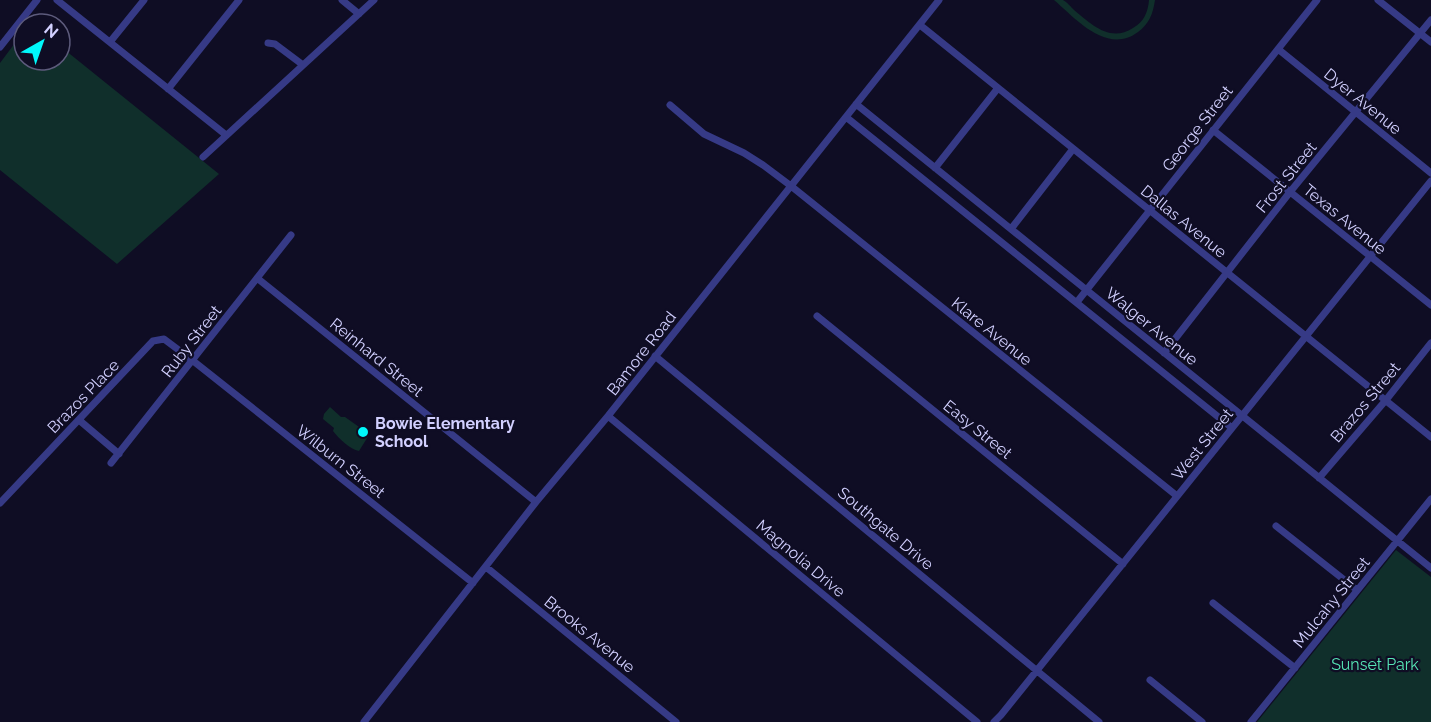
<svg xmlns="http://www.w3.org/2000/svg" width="1431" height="722" viewBox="0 0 1431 722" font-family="Raleway,sans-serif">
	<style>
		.green { fill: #102f2b }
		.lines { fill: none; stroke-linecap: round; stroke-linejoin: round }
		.minor { stroke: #363a86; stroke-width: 7 }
		.poi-dot { fill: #00f8fb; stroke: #0f0d24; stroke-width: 2 }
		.labels { text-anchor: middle; stroke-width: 4.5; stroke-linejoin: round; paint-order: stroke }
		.street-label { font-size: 16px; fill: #d2d0ff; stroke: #0f0d24 }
		.poi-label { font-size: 16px; font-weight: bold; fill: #d2d0ff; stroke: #0f0d24; text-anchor: start }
		.park-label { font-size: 16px; fill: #56e5b5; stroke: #0f0d24 }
	</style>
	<rect width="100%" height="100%" fill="#0f0d24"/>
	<path class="green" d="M 1054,0 C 1055,0 1062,0 1063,0 C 1067,2 1071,7 1074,10 C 1091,24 1110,43 1133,28 C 1144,22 1148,12 1149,0 L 1155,0 C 1153,14 1149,24 1138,32 C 1107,55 1076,19 1054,0 Z
		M 24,31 L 24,60 L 60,60 L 60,46 L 219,174 L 117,264 L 0,170 L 0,63 Z
		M 330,407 L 341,417 L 345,417 L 369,434 L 369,435 L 359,451 C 350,449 339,439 333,431 L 334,428 L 323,419 L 324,414 Z
		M 1396,550 L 1431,577 L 1431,722 L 1257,722 Z"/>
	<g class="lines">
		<path class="minor" d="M 57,0 L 226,135
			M 342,0 L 359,14
			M 1378,0 L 1431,42
			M 920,25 L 1431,437
			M 110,42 L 144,0
			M 268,43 L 275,44 L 303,65
			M 0,47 L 37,0
			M 1278,49 L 1431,173
			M 168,89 L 239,0
			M 856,104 L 1431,568
			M 670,105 L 704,134 L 744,153 L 763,165 L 791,186 L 1177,496
			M 846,117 L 1232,428
			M 1213,130 L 1431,305
			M 203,157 L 374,0
			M 935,168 L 998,88
			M 1011,229 L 1073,149
			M 257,278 L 536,502
			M 1077,302 L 1317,0
			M 817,316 L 1123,564
			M 1164,353 L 1290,192 L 1431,20
			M 655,356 L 1099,722
			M 608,416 L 977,722
			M 79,420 L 119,454
			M 111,463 L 291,235
			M 1319,478 L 1386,400 L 1431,343
			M 0,503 L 153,341 L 164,339 L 192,360 L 473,583
			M 1276,526 L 1357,590
			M 486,567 L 676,722
			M 1213,603 L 1295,668
			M 1150,680 L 1202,722
			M 364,722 L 536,502 L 608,416 L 939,0
			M 994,722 L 1001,715 L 1431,181
			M 1251,722 L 1431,499"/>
	</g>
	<circle class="poi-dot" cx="363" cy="432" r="6"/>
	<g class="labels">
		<g class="street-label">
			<text transform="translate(1363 101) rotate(39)" y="6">Dyer Avenue</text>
			<text transform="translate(1197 128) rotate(-52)" y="6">George Street</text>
			<text transform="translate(1286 177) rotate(-51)" y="6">Frost Street</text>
			<text transform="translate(1345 219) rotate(39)" y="6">Texas Avenue</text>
			<text transform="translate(1184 221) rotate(39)" y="6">Dallas Avenue</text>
			<text transform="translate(1152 326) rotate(39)" y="6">Walger Avenue</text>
			<text transform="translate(992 331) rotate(39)" y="6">Klare Avenue</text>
			<text transform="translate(191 341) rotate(-52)" y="6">Ruby Street</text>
			<text transform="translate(641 353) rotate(-52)" y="6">Bamore Road</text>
			<text transform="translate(377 357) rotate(39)" y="6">Reinhard Street</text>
			<text transform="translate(83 396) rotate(-46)" y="6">Brazos Place</text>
			<text transform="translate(1365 402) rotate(-50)" y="6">Brazos Street</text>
			<text transform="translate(978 429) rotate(39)" y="6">Easy Street</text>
			<text transform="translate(1202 444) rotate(-51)" y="6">West Street</text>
			<text transform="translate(341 461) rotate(38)" y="6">Wilburn Street</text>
			<text transform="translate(886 528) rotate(40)" y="6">Southgate Drive</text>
			<text transform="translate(801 558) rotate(40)" y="6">Magnolia Drive</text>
			<text transform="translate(1331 602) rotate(-51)" y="6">Mulcahy Street</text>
			<text transform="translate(590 634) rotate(39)" y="6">Brooks Avenue</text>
		</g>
		<g class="poi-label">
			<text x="375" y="429">Bowie Elementary<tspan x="375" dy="18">School</tspan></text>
		</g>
		<g class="park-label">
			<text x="1375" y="670">Sunset Park</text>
		</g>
	</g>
	<g transform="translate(42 42) rotate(40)"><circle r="28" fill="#0f0d24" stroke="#5d5b7c" stroke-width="1.5"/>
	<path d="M0-4.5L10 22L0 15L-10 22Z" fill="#00f8fb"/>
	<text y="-9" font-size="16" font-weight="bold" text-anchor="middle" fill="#d2d0ff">N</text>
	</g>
</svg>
